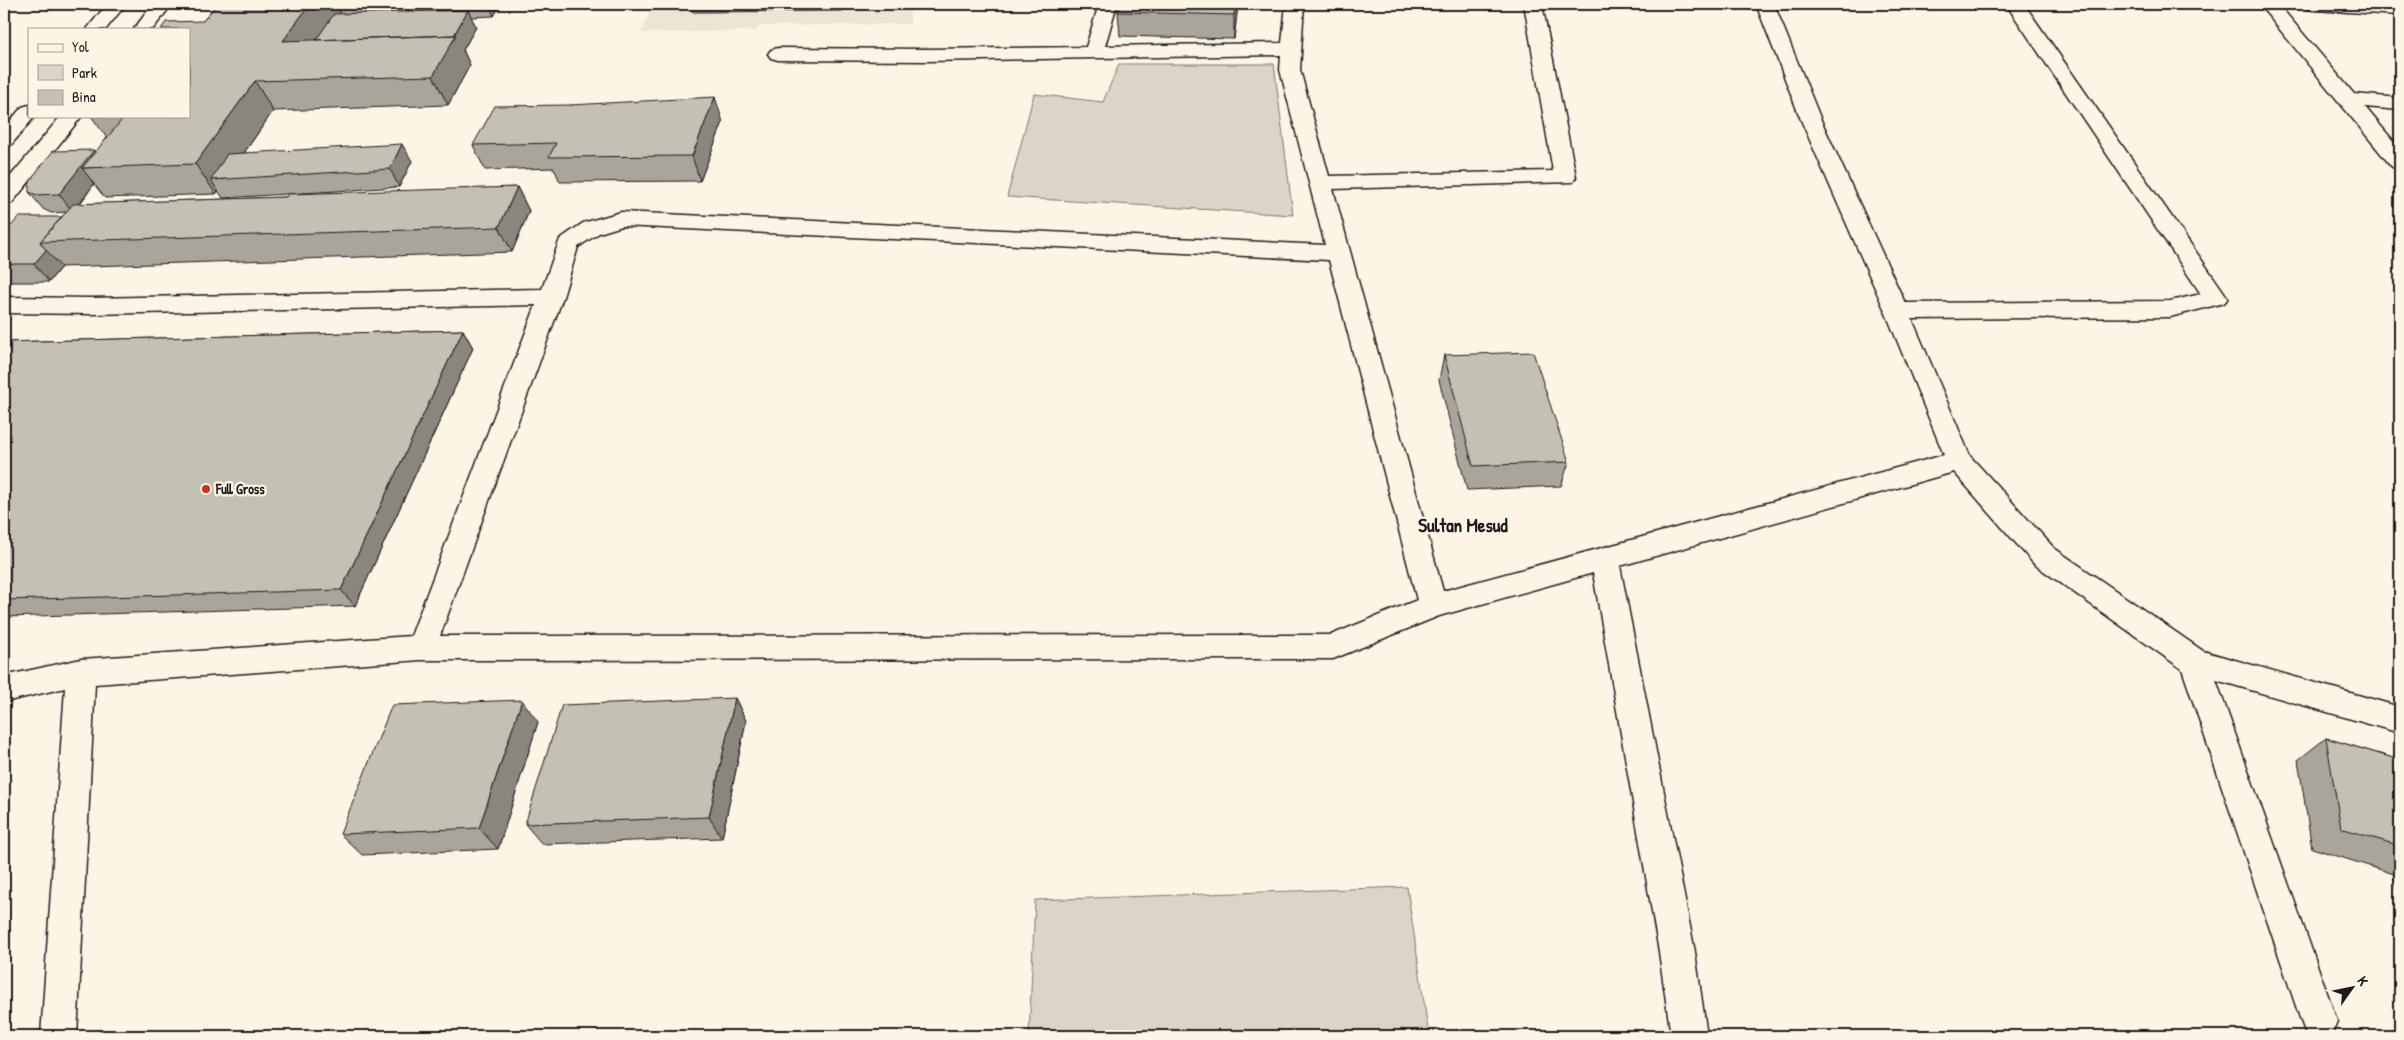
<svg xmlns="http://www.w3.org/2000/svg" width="2404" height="1040" viewBox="0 0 2404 1040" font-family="'Patrick Hand',sans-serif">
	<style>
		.built { fill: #ebe5d6 }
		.green { fill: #dbd5c8; stroke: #7c7872 }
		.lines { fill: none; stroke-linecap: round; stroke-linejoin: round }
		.street-casing { stroke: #1c1c1c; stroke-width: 3 }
		.secondary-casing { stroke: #1c1c1c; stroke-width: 3 }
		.street { fill: #fcf5e5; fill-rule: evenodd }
		.secondary { fill: #fcf5e5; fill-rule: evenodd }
		.wall { fill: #a9a59a; stroke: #1c1c1c }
		.shaded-wall { fill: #89867d; stroke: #1c1c1c }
		.building { fill: #c4c0b3; stroke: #1c1c1c }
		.poi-dot { fill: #c8321e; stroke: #fcf5e5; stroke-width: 2 }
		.labels { text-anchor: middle; stroke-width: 4.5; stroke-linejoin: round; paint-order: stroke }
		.poi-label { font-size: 14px; font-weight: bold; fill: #1c1c1c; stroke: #fcf5e5; text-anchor: start }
		.district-label { font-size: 19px; font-weight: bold; fill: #1c1c1c; stroke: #fcf5e5 }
	</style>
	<rect width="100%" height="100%" fill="#fcf5e5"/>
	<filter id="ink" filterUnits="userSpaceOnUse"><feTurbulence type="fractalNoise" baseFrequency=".02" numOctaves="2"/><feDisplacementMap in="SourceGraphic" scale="10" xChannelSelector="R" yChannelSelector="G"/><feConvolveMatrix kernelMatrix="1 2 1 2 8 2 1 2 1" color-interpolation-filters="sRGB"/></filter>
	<g filter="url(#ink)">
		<path class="built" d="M 653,4 L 910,4 L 910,24 L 759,26 L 757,31 L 641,33 Z"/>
		<path class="green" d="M 1119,64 L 1274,64 L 1293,215 L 1007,197 L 1034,94 L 1103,102 Z
			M 1407,887 L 1429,1036 L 1029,1036 L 1035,900 Z"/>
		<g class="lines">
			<defs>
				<path id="street" d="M 1099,4 L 1117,4 L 1105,46 L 1282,43 L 1286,4 L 1304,4 L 1300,70 L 1329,176 L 1553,171 L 1524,4 L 1542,4 L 1576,177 L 1573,182 L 1333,189 L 1443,591 L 1944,455 L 1885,311 L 1801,120 L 1756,4 L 1774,4 L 1821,120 L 1905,303 L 2170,301 L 2201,294 L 2006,4 L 2024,4 L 2228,298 L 2224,303 L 2170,317 L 1912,319 L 1970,456 L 2054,548 L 2203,651 L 2400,707 L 2400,733 L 2216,680 L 2337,1021 L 2332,1034 C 2323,1037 2315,1037 2306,1034 L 2301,1021 L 2182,669 L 2034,564 L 1954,472 L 1620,566 L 1695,952 L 1707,1036 L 1671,1036 L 1659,952 L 1593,573 L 1439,616 L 1333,659 L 421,660 L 95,684 L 77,1036 L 41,1036 L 65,688 L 4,702 L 4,676 L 81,659 L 411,636 L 536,305 L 92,314 L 4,313 L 4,297 L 92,298 L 542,289 L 560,239 L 583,223 L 621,212 L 1325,245 L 1280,70 L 1281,55 L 927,61 L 778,60 L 771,58 L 768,54 L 771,50 L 778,48 L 927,49 L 1086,47 ZM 622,226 L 1329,260 L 1417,600 L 1331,635 L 440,636 L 563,297 L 578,247 L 599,233 Z
					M 2259,4 L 2278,4 L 2354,94 L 2400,98 L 2400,110 L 2365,107 L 2400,149 L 2400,168 L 2392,167 Z"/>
				<path id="secondary" d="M 107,4 L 126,4 L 106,29 L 87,29 Z
					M 153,4 L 172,4 L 153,29 L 134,29 Z
					M 2304,4 L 2400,4 L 2400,15 L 2313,10 L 2306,8 Z
					M 29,105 L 29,116 L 35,116 L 11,145 L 4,147 L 4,128 L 22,107 Z
					M 61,116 L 82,116 L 12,203 L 4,205 L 4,184 Z"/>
			</defs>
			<use href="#street" class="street-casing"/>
			<use href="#secondary" class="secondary-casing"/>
			<use href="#street" class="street"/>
			<use href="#secondary" class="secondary"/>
		</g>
		<path class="wall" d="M 217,4 L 501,4 L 494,16 L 471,17 L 476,27 L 463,50 L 470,65 L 448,105 L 273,111 L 244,153 L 412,161 L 399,187 L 223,198 L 218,191 L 216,194 L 105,198 L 94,184 L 80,204 L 286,197 L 517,187 L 529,211 L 512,252 L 61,267 L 49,282 L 4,282 L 4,234 L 62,217 L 66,212 L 51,213 L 43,209 L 29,192 L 96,152 L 107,138 L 91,116 L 189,116 L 203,21 Z
			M 690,4 L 844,4 L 842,11 L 693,12 Z
			M 1121,4 L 1238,4 L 1234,39 L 1120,36 L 1118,12 Z
			M 571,105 L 723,122 L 700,181 L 560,182 L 554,168 L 485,170 L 473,145 Z
			M 463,330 L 473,348 L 355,606 L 5,617 L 4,619 L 4,342 Z
			M 1444,355 L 1569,462 L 1561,486 L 1467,490 L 1439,380 Z
			M 735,698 L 746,721 L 722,838 L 542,844 L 525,824 Z
			M 538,722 L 498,849 L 362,855 L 340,834 Z
			M 2326,738 L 2400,760 L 2400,906 L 2394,874 L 2312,848 L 2298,760 Z"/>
		<path class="shaded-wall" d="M 310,4 L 336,4 L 340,12 L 319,43 L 283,41 Z
			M 489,4 L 501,4 L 494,16 Z
			M 840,4 L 844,4 L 842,11 Z
			M 1236,4 L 1238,4 L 1234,39 L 1234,15 Z
			M 468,10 L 476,27 L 463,50 L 470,65 L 448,105 L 433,76 L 452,39 Z
			M 255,81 L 273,111 L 226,179 L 211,180 L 218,191 L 216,194 L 195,164 Z
			M 715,97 L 723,122 L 700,181 L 692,156 Z
			M 402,144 L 412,161 L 399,187 L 390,169 Z
			M 94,150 L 107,167 L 82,168 L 94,184 L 73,212 L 59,194 Z
			M 517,187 L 529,211 L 512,252 L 499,227 Z
			M 46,250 L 61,267 L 49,282 L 34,264 Z
			M 463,330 L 473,348 L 355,606 L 341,590 Z
			M 735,698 L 746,721 L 722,838 L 709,817 Z
			M 522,700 L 538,722 L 498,849 L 479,828 Z"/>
		<path class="building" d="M 217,4 L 310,4 L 283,41 L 456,35 L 433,76 L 255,81 L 195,164 L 82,168 L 125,116 L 189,116 L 189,29 L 161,29 L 166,22 L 203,21 Z
			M 1121,4 L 1236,4 L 1234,15 L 1118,12 Z
			M 468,10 L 454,35 L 316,40 L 334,14 Z
			M 715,97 L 692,156 L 549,157 L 556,143 L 473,145 L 495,106 L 571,105 Z
			M 402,144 L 390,169 L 211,180 L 227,154 Z
			M 94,150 L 59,194 L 37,195 L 29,192 L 29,184 L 34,175 L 53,151 Z
			M 517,187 L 499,227 L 40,242 L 73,204 L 286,197 L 288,194 Z
			M 19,217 L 62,217 L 40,242 L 46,250 L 34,264 L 4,264 L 4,234 Z
			M 463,330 L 341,590 L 4,600 L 4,342 Z
			M 1533,352 L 1569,462 L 1473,466 L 1444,355 Z
			M 735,698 L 709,817 L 525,824 L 562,705 Z
			M 522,700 L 479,828 L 340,834 L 392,705 Z
			M 2326,738 L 2400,760 L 2400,846 L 2341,828 Z"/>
	</g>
	<circle class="poi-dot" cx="206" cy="489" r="5"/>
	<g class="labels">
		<g class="poi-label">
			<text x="216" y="494">Full Gross</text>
		</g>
		<g class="district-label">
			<text x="1463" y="532">Sultan Mesud</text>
		</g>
	</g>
	<rect width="2404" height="1040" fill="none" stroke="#fcf5e5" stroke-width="20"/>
	<rect x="10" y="10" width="2384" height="1020" fill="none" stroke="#1c1c1c" stroke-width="2" filter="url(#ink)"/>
	<rect x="28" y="28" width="162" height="90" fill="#fcf5e5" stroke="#a29e95"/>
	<rect x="38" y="44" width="25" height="8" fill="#fcf5e5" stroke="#a29e95"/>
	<text x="72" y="52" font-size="15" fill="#1c1c1c">Yol</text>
	<rect x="38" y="65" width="25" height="15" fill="#dbd5c8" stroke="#a29e95"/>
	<text x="72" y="78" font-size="15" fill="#1c1c1c">Park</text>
	<rect x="38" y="90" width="25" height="15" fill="#c4c0b3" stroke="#a29e95"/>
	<text x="72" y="102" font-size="15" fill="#1c1c1c">Bina</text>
	<g transform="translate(2352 988) rotate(57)" stroke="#fcf5e5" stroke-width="4" paint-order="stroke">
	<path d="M0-4L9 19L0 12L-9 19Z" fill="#1c1c1c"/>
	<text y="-8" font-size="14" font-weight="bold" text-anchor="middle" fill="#1c1c1c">K</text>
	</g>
</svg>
